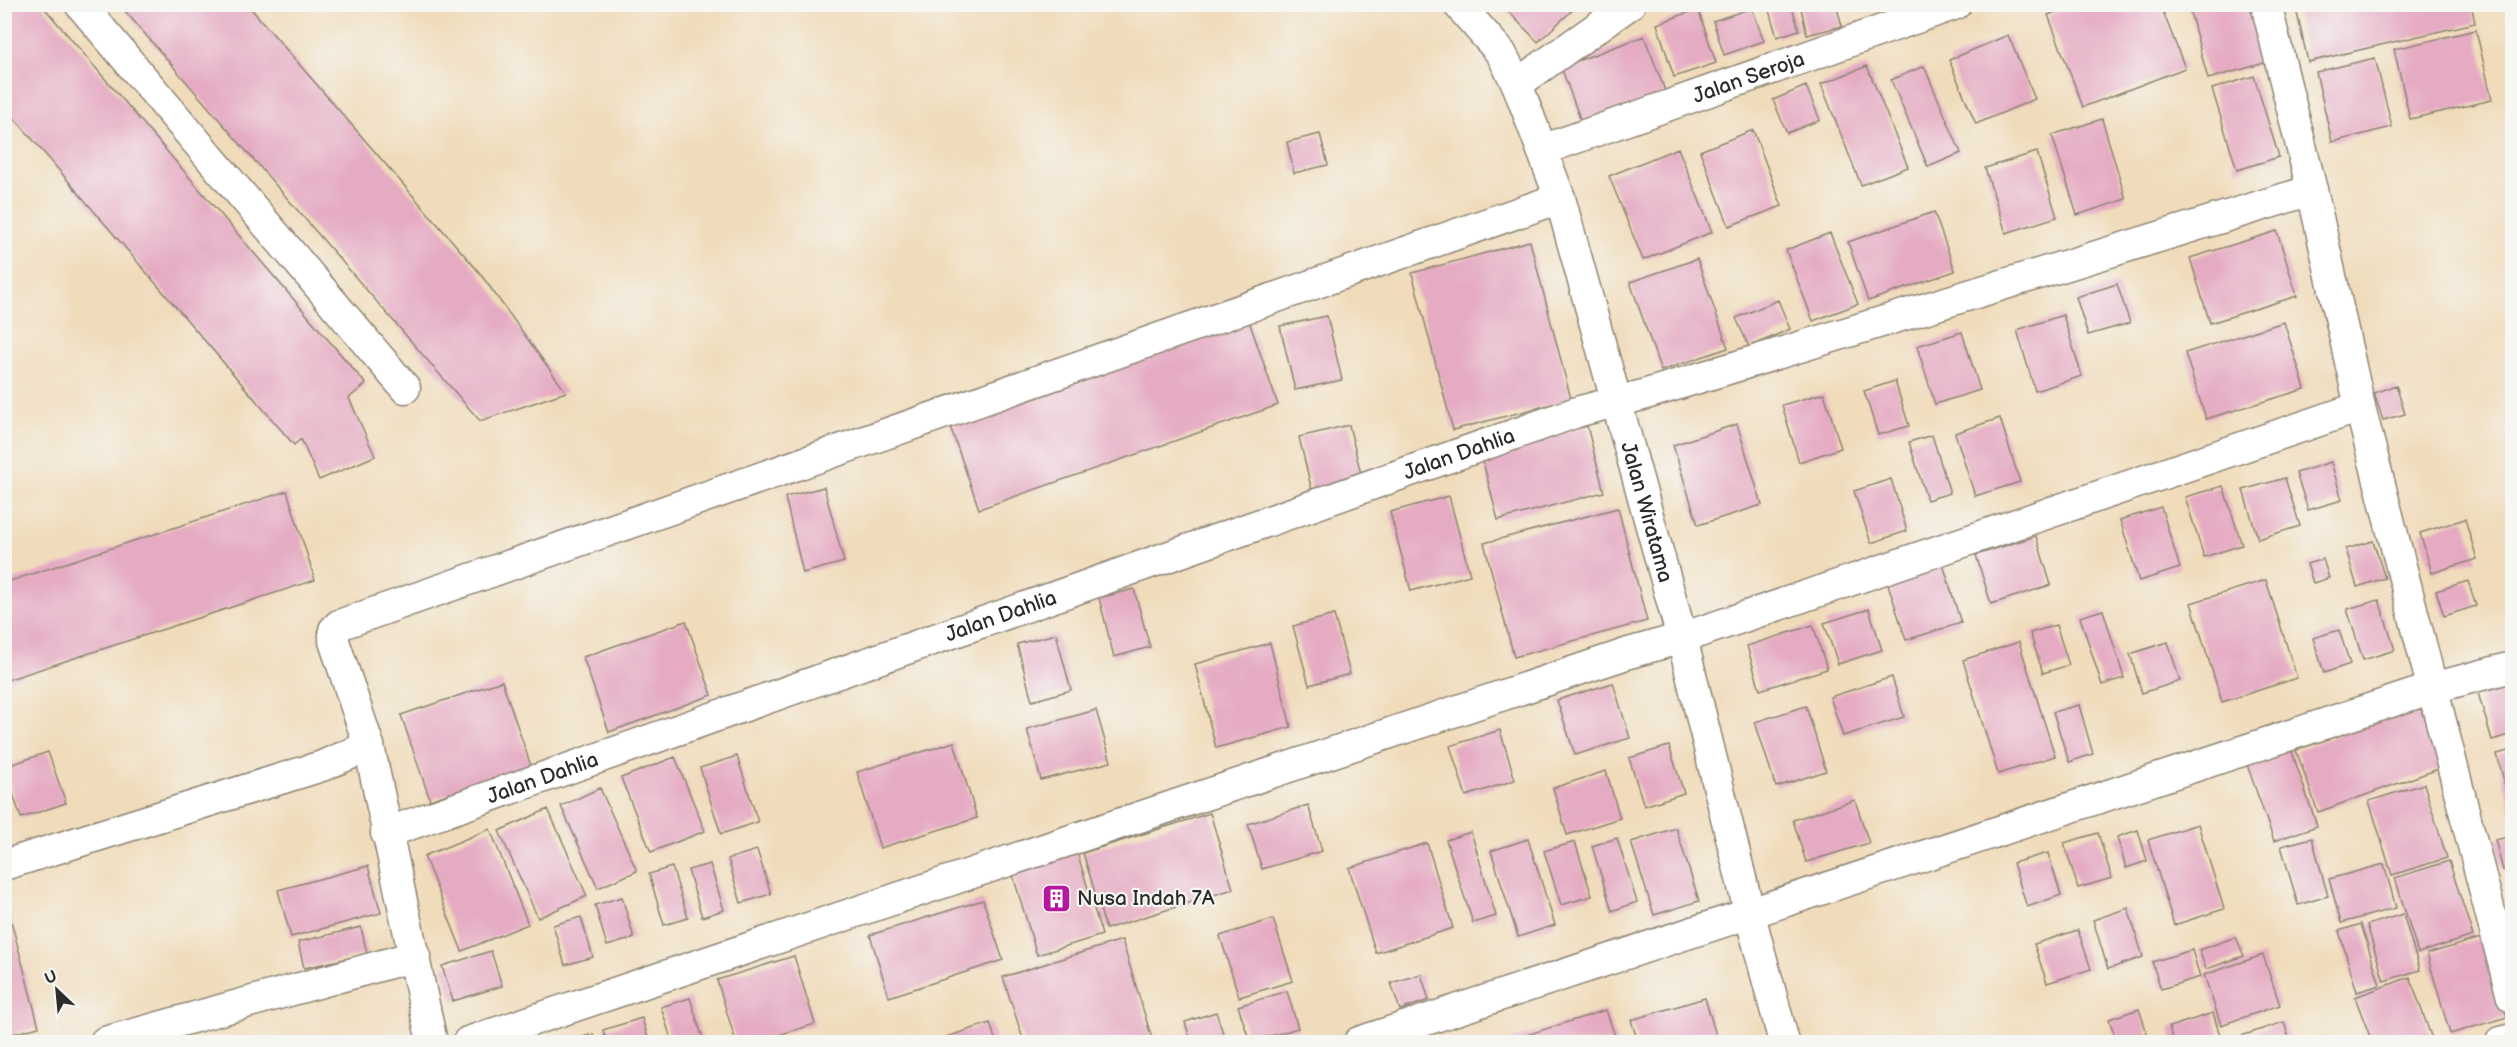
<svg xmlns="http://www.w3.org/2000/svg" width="2517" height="1047" viewBox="0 0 2517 1047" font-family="'Balsamiq Sans',sans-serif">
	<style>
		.building { fill: #e5abc3 }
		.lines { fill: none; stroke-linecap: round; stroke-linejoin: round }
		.minor-casing { stroke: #8e8473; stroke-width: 33 }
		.minor { stroke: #fff; stroke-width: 30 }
		.labels { text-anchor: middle; stroke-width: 4.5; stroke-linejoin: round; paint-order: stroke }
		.street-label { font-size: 21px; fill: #2b2b2b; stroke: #f6f6f2 }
		.poi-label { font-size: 21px; fill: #2b2b2b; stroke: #f6f6f2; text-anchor: start }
	</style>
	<rect width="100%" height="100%" fill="#f6f6f2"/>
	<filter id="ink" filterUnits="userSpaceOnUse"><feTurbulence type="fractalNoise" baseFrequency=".0167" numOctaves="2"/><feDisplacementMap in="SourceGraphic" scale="12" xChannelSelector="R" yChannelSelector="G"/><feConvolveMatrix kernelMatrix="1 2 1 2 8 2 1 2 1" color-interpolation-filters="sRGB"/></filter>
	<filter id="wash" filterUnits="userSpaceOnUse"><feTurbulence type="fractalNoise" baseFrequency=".008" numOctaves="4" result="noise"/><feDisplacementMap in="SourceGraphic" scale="24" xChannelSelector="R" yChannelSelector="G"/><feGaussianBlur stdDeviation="1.35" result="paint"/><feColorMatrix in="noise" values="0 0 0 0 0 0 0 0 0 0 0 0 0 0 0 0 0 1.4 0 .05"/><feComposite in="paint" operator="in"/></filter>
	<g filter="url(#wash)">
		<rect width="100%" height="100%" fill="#f0dcbb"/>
		<g id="blocks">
			<path class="building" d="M 4,4 L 41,4 L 366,384 L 349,398 L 375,456 L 319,480 L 301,439 L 294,445 L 4,106 Z
				M 119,4 L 247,4 L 479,272 L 566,392 L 480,421 Z
				M 1505,4 L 1579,4 L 1538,42 L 1503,6 Z
				M 1721,4 L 1738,4 L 1738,5 L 1722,9 Z
				M 1767,4 L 1791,4 L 1799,30 L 1777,37 Z
				M 1800,4 L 1836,4 L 1842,26 L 1807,35 Z
				M 2075,4 L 2160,4 L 2185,68 L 2083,107 L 2048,15 Z
				M 2188,4 L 2260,4 L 2268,62 L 2208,79 Z
				M 2295,4 L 2471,4 L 2475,23 L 2308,62 Z
				M 1752,8 L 1764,41 L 1724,55 L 1713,21 Z
				M 1698,9 L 1716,63 L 1674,77 L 1657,24 Z
				M 2476,30 L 2492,100 L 2410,119 L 2394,49 Z
				M 2008,35 L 2035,99 L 1976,124 L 1949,60 Z
				M 1644,36 L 1666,93 L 1582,124 L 1561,67 Z
				M 2375,58 L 2392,127 L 2332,142 L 2316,72 Z
				M 1867,66 L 1908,167 L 1861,185 L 1821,84 Z
				M 1924,66 L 1961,153 L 1928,167 L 1891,80 Z
				M 2254,76 L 2279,157 L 2237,170 L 2212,89 Z
				M 1806,86 L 1820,120 L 1787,133 L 1773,100 Z
				M 2102,119 L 2126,199 L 2077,215 L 2052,135 Z
				M 1753,130 L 1782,206 L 1729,226 L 1700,151 Z
				M 1320,134 L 1328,165 L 1294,173 L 1287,142 Z
				M 1678,148 L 1712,232 L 1643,260 L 1609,176 Z
				M 2037,152 L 2057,217 L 2006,233 L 1985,168 Z
				M 1934,212 L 1955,271 L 1868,301 L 1848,242 Z
				M 2277,231 L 2297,296 L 2210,323 L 2190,258 Z
				M 1830,233 L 1858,304 L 1813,321 L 1786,250 Z
				M 1530,241 L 1571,399 L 1453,430 L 1412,273 Z
				M 1697,259 L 1728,348 L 1661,371 L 1630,282 Z
				M 2117,284 L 2130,323 L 2088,335 L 2076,297 Z
				M 1778,300 L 1790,329 L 1749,347 L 1736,318 Z
				M 2063,315 L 2082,376 L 2035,391 L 2017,330 Z
				M 1327,316 L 1342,380 L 1295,390 L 1280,326 Z
				M 1249,321 L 1278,405 L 979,509 L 950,426 Z
				M 2284,322 L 2305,389 L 2206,419 L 2185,353 Z
				M 1962,332 L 1980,390 L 1935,404 L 1917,346 Z
				M 1895,381 L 1909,426 L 1878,435 L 1864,391 Z
				M 2396,385 L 2405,414 L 2383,420 L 2374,393 Z
				M 1824,393 L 1841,448 L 1799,462 L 1782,405 Z
				M 2000,418 L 2020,482 L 1975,496 L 1955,433 Z
				M 1737,424 L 1762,505 L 1698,525 L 1673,445 Z
				M 1349,425 L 1362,478 L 1312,491 L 1299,437 Z
				M 1587,426 L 1604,492 L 1498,520 L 1481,454 Z
				M 1932,435 L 1950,493 L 1927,500 L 1909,442 Z
				M 2331,462 L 2342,500 L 2308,510 L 2296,473 Z
				M 2285,478 L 2300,526 L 2258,539 L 2243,490 Z
				M 1891,479 L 1907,531 L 1871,543 L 1854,491 Z
				M 2223,486 L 2242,545 L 2204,557 L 2185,497 Z
				M 824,487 L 844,562 L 803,573 L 785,497 Z
				M 287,491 L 315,580 L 4,681 L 4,583 Z
				M 1449,496 L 1470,575 L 1411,591 L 1390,512 Z
				M 2161,507 L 2180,568 L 2139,581 L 2120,520 Z
				M 1618,508 L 1647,621 L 1514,657 L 1484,543 Z
				M 2465,519 L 2477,559 L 2432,573 L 2420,533 Z
				M 2036,536 L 2051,585 L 1991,604 L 1976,555 Z
				M 2373,541 L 2385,578 L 2357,587 L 2346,549 Z
				M 2323,559 L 2329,578 L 2313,583 L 2307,564 Z
				M 1943,564 L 1961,623 L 1906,640 L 1887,581 Z
				M 2266,580 L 2297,678 L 2222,702 L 2191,603 Z
				M 2468,581 L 2476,606 L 2444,616 L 2436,591 Z
				M 1134,589 L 1150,647 L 1114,657 L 1099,598 Z
				M 2379,600 L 2395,650 L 2363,660 L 2347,609 Z
				M 1869,609 L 1882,650 L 1838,664 L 1824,623 Z
				M 2103,610 L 2124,678 L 2102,685 L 2080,617 Z
				M 1334,615 L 1350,674 L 1309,685 L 1293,626 Z
				M 686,621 L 712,695 L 609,732 L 583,657 Z
				M 1813,625 L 1827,669 L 1760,690 L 1747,646 Z
				M 2056,625 L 2069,665 L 2043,673 L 2030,633 Z
				M 2339,630 L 2350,664 L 2324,673 L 2313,638 Z
				M 1056,634 L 1071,690 L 1032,701 L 1017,644 Z
				M 2019,642 L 2055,756 L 1998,774 L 1963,660 Z
				M 2168,642 L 2180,681 L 2142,693 L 2130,654 Z
				M 1270,643 L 1291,727 L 1216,748 L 1195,664 Z
				M 2512,675 L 2512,734 L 2492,740 L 2476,686 Z
				M 1892,677 L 1904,717 L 1843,736 L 1830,697 Z
				M 502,681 L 531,766 L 430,800 L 401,715 Z
				M 1613,683 L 1630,738 L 1575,755 L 1557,700 Z
				M 2079,705 L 2093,754 L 2069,762 L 2053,712 Z
				M 1806,706 L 1826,771 L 1776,787 L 1755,722 Z
				M 2420,706 L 2441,768 L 2318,812 L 2296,750 Z
				M 1096,710 L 1111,762 L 1041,780 L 1027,729 Z
				M 1500,730 L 1515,780 L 1466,796 L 1450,746 Z
				M 954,742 L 977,818 L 880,848 L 857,772 Z
				M 2289,743 L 2317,826 L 2274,841 L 2245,759 Z
				M 1669,746 L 1684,793 L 1644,806 L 1629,758 Z
				M 2512,750 L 2512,813 L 2497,754 Z
				M 48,752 L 66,803 L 21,818 L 4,767 Z
				M 737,756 L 758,822 L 721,834 L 700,768 Z
				M 675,757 L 705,831 L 651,852 L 621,778 Z
				M 1606,771 L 1620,818 L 1567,835 L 1553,788 Z
				M 2424,784 L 2447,858 L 2392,875 L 2369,801 Z
				M 600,788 L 637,871 L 598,888 L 561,806 Z
				M 1855,800 L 1869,843 L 1806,862 L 1793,820 Z
				M 1308,805 L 1322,851 L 1262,869 L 1248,824 Z
				M 548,809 L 587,896 L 538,918 L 499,831 Z
				M 1210,813 L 1233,889 L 1106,929 L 1083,853 Z
				M 2198,824 L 2224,909 L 2174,925 L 2148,840 Z
				M 1676,828 L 1699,901 L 1654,915 L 1631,842 Z
				M 490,829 L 528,924 L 462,951 L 424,856 Z
				M 2138,830 L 2147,861 L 2126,868 L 2117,837 Z
				M 1471,832 L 1496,916 L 1473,923 L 1446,840 Z
				M 2098,833 L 2112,878 L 2078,888 L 2064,843 Z
				M 2512,836 L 2512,868 L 2503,870 L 2495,840 Z
				M 1617,838 L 1637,902 L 1612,911 L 1592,846 Z
				M 2312,838 L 2328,896 L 2298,905 L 2281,846 Z
				M 1528,839 L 1555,925 L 1518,937 L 1491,851 Z
				M 1074,842 L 1102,935 L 1037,955 L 1009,862 Z
				M 1575,842 L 1592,896 L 1561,905 L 1544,851 Z
				M 1427,843 L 1453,928 L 1376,953 L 1349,868 Z
				M 757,850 L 771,894 L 741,903 L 728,859 Z
				M 2048,853 L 2061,895 L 2027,907 L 2013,863 Z
				M 2449,861 L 2473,936 L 2418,953 L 2395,878 Z
				M 710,864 L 724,910 L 702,917 L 688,870 Z
				M 2384,864 L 2396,908 L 2341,923 L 2329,879 Z
				M 368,866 L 381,913 L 291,937 L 278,890 Z
				M 672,867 L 688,918 L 664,925 L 649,874 Z
				M 4,894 L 39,1027 L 4,1036 Z
				M 622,897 L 634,938 L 607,946 L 595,905 Z
				M 983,900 L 1003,960 L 889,997 L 870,935 Z
				M 2128,908 L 2143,957 L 2108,969 L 2093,920 Z
				M 2403,914 L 2420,970 L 2384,981 L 2367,925 Z
				M 581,917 L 593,957 L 565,965 L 553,925 Z
				M 1273,919 L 1293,981 L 1239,997 L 1220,936 Z
				M 2361,924 L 2380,985 L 2357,992 L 2339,931 Z
				M 361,927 L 367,954 L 304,968 L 298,942 Z
				M 2078,930 L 2091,969 L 2047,983 L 2034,944 Z
				M 2236,937 L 2244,956 L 2206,969 L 2199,950 Z
				M 2484,937 L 2507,1017 L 2450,1034 L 2427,954 Z
				M 1122,940 L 1153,1042 L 1024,1042 L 1003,977 Z
				M 2192,950 L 2200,977 L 2161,989 L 2152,962 Z
				M 491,951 L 502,986 L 453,1001 L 442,966 Z
				M 2263,955 L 2280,1005 L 2221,1025 L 2204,975 Z
				M 794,956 L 815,1024 L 756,1042 L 736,1042 L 717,980 Z
				M 1421,974 L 1429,1000 L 1400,1010 L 1391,983 Z
				M 2410,977 L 2432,1039 L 2421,1042 L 2372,1042 L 2355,997 Z
				M 1287,991 L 1298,1028 L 1250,1042 L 1238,1006 Z
				M 690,998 L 704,1042 L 672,1042 L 661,1007 Z
				M 1705,998 L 1718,1042 L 1638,1042 L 1631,1020 Z
				M 2139,1009 L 2150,1042 L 2117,1042 L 2109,1019 Z
				M 1606,1010 L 1617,1042 L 1504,1042 Z
				M 1216,1012 L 1226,1042 L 1191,1042 L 1185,1022 Z
				M 2213,1013 L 2222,1042 L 2173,1042 L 2169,1027 Z
				M 642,1018 L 649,1042 L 607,1042 L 603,1030 Z
				M 2284,1022 L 2290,1042 L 2243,1042 L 2241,1036 Z
				M 990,1023 L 996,1042 L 948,1042 L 946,1037 Z
				M 593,1034 L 596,1042 L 566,1042 Z"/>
		</g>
	</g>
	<g filter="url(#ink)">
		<use href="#blocks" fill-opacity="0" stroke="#8e8473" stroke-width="1.5"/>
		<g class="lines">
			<defs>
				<g id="minor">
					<path d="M 80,4 L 405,388"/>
					<path id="s1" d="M 1458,4 L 1501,53 L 1517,84 L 1560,198 L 1682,638 L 1750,915 L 1784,1042"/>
					<path d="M 2266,4 L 2312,190 L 2360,407 L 2512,997"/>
					<path d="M 1517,84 L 1630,4"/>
					<path id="s2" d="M 1542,150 L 1956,4"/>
					<path id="s3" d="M 386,833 L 1580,411 L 1643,395 L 2312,190"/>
					<path d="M 4,865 L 322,766 L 369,746"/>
					<path d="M 105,1042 L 415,956"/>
					<path d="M 432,1042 L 369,746 L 334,641 L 334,630 L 339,625 L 1560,198"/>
					<path d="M 468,1042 L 1629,653 L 1682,638 L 2360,407"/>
					<path d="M 1359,1042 L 2433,688 L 2512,667"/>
					<path d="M 2501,1042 L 2512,1039"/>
				</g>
			</defs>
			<use href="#minor" class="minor-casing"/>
			<use href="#minor" class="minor"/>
		</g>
	</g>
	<defs>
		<symbol id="building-square" viewBox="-11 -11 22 22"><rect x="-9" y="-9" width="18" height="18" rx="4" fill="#b5179e" stroke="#f6f6f2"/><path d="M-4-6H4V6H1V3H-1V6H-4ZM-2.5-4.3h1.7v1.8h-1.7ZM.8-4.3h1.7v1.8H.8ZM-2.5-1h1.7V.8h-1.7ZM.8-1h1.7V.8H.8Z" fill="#fff"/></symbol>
	</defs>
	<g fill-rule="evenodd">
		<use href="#building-square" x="1040" y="882" width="33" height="33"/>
	</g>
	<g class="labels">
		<g class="street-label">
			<text dy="7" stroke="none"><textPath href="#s2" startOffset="219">Jalan Seroja</textPath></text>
			<text dy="7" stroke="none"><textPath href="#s3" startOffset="1138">Jalan Dahlia</textPath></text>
			<text dy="7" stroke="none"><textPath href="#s1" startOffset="548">Jalan Wiratama</textPath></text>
			<text dy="7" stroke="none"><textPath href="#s3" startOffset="652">Jalan Dahlia</textPath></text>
			<text dy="7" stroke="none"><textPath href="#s3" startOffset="166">Jalan Dahlia</textPath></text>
		</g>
		<g class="poi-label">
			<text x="1077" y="905">Nusa Indah 7A</text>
		</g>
	</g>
	<rect width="2517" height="1047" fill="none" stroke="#f6f6f2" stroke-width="24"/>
	<g transform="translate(57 990) rotate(334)" stroke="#f6f6f2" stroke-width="4.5" paint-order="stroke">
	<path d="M0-4.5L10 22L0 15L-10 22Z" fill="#2b2b2b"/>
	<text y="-9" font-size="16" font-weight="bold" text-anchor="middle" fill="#2b2b2b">U</text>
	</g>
</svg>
